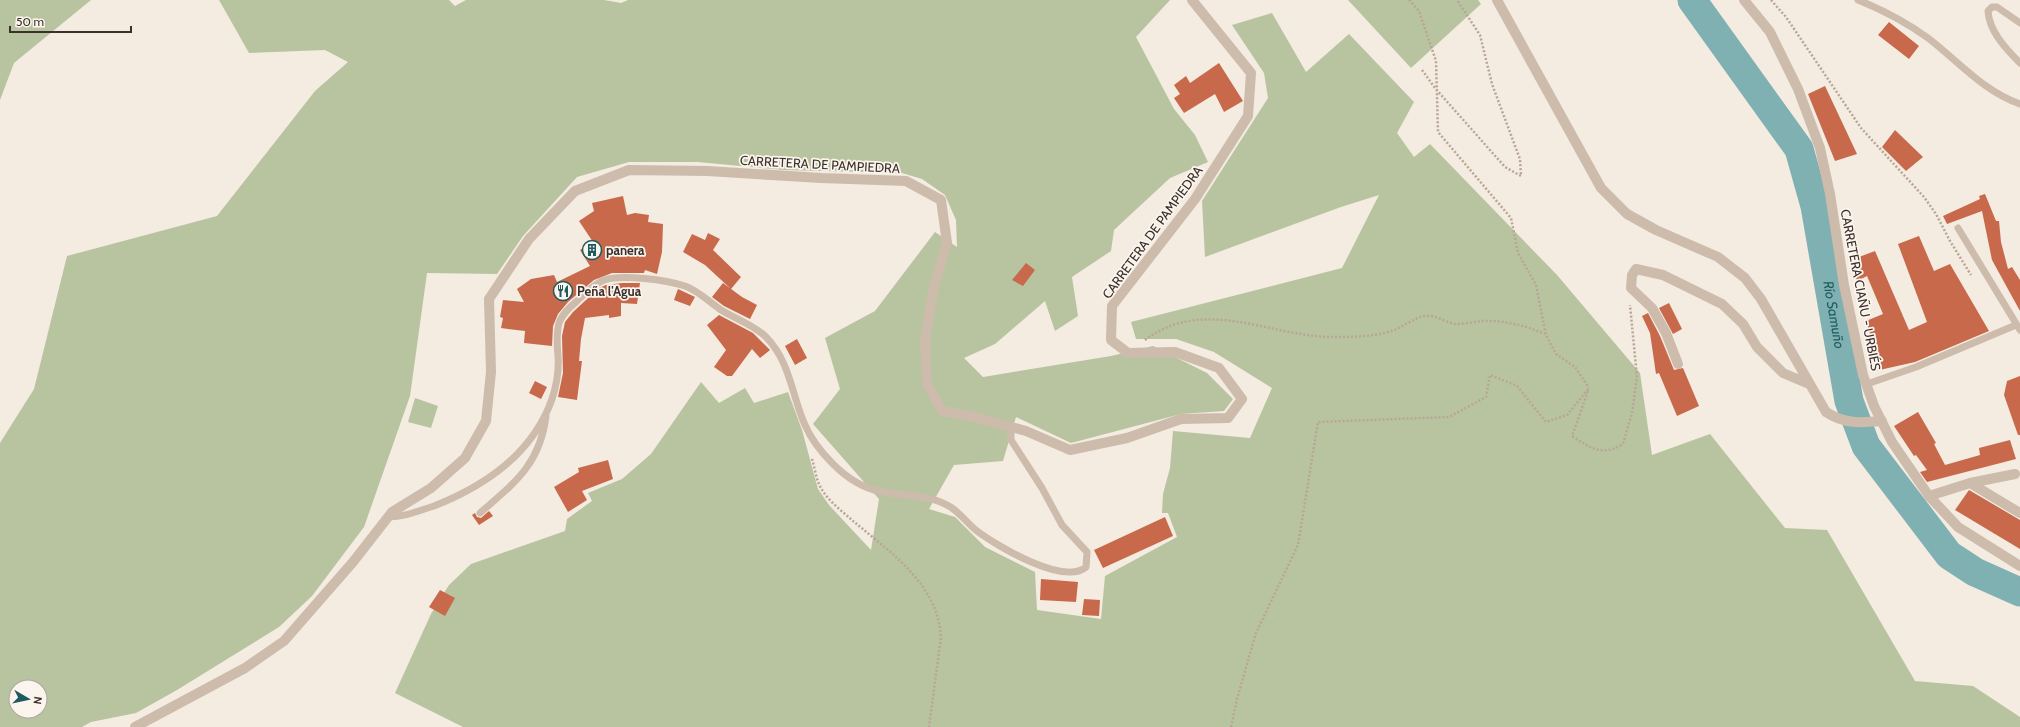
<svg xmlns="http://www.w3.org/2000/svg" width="2020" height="727" viewBox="0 0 2020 727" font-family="Cabin,sans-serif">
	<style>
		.green { fill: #b8c4a0; fill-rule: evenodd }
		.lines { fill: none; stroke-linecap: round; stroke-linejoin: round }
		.river { stroke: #7fb0b2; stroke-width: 29 }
		.building { fill: #c8694b }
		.path { stroke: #b9a596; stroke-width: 2.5; stroke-dasharray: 2 2; stroke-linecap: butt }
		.service { stroke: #cdbbac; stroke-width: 7 }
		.minor { stroke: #cdbbac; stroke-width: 10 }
		.tertiary { stroke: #cdbbac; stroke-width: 10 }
		.labels { text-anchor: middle; stroke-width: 3.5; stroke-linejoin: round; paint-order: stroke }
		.street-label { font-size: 13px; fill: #3b302b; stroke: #fbf5ee }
		.poi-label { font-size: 13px; font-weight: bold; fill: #3b302b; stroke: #fbf5ee; text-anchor: start }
		.water-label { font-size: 14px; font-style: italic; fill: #1f5a5e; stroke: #fbf5ee }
	</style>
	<rect width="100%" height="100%" fill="#f4ebe1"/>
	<path class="green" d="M 0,0 L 91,0 L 14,63 L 0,100 Z
		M 219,0 L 449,0 L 455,6 L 466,0 L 604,0 L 621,3 L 628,0 L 1170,0 L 1136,37 L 1174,109 L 1195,135 L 1208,162 L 1170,178 L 1114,230 L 1111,251 L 1072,277 L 1078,316 L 1055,331 L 1045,301 L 995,344 L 964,358 L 983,377 L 1111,356 L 1153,346 L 1207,373 L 1233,399 L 1224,411 L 1181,414 L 1071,443 L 1016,417 L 1003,461 L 954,465 L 929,509 L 955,517 L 985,547 L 1035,572 L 1037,610 L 1101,619 L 1105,576 L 1177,537 L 1168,513 L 1162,513 L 1163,494 L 1170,468 L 1173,431 L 1250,438 L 1272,388 L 1214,352 L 1176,339 L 1136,339 L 1131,322 L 1342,268 L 1379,195 L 1341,207 L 1205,257 L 1202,201 L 1268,98 L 1264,73 L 1232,25 L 1272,13 L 1306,72 L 1349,34 L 1414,102 L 1397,133 L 1414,157 L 1430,144 L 1557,275 L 1640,373 L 1652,455 L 1710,434 L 1785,528 L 1827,530 L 1915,681 L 1973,686 L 2020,717 L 2020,727 L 463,727 L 395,693 L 431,614 L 449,585 L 471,564 L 565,531 L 567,519 L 592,501 L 588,493 L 622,479 L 651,454 L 701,382 L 719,403 L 745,388 L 754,403 L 788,392 L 802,430 L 818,489 L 829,505 L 871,550 L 879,499 L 813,424 L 840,389 L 825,338 L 875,311 L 935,232 L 957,247 L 956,220 L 945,195 L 922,179 L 902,173 L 784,170 L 698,162 L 629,162 L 577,177 L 523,236 L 497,274 L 427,273 L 410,396 L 364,527 L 312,596 L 279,627 L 177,690 L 136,713 L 91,722 L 82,727 L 0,727 L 0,443 L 34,389 L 67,256 L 217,216 L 315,91 L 348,62 L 325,50 L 249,53 ZM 16,687 L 40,687 L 40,711 L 16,711 Z
		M 1348,0 L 1478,0 L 1481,4 L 1411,68 Z
		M 415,398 L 438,406 L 431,428 L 408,422 Z"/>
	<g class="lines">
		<path class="river" id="s1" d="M 1692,0 L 1799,149 L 1815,206 L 1849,401 L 1866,446 L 1949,555 L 1975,572 L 2020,592"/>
	</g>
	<path class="building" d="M 1889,22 L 1919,46 L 1909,59 L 1878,35 Z
		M 1219,63 L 1243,101 L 1224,112 L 1215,94 L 1184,113 L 1174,98 L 1180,94 L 1174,85 L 1186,76 L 1190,83 Z
		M 1825,86 L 1857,154 L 1835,161 L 1808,94 Z
		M 1895,130 L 1923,157 L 1906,171 L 1882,147 Z
		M 1985,194 L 1996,221 L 1999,221 L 2001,242 L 2008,269 L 2012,267 L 2020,280 L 2020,311 L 1992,260 L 1982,211 L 1947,224 L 1943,216 L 1980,199 L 1979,196 Z
		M 623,196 L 627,215 L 635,213 L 649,215 L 648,222 L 663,224 L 662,252 L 657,274 L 645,270 L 644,273 L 612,273 L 594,280 L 568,302 L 558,314 L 553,326 L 552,346 L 524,343 L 525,331 L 501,328 L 503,318 L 500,317 L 503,300 L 524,302 L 517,289 L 531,279 L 554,275 L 557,282 L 590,266 L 580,250 L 593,242 L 579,221 L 594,211 L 592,203 Z
		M 708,233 L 720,239 L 713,250 L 741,277 L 731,289 L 705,265 L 683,252 L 692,234 L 705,240 Z
		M 1919,236 L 1934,271 L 1950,264 L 1989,331 L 1915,362 L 1875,371 L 1868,344 L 1873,343 L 1866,321 L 1883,314 L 1867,276 L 1857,281 L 1851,260 L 1875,251 L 1909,330 L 1927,322 L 1898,244 Z
		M 1026,263 L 1035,270 L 1023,286 L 1012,280 Z
		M 622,283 L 640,283 L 637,304 L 621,303 L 621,316 L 609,318 L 609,315 L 585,318 L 581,339 L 579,361 L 582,361 L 577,400 L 558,397 L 563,373 L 562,336 L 565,322 L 573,312 L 599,288 L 606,285 Z
		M 723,283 L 742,297 L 757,305 L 750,319 L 724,306 L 712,297 Z
		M 678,289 L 695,297 L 690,306 L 674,300 Z
		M 1669,303 L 1682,329 L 1673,334 L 1659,308 Z
		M 1648,313 L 1660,336 L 1674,370 L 1683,368 L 1699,406 L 1677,416 L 1659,373 L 1656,374 L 1650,333 L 1642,316 Z
		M 719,315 L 753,333 L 770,350 L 760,358 L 752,349 L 732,376 L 727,376 L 714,367 L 726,350 L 707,325 Z
		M 797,339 L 807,358 L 795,365 L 785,346 Z
		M 2020,376 L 2020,435 L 2018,435 L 2004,395 L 2007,381 Z
		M 535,381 L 547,387 L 541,399 L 529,393 Z
		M 1918,412 L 1936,443 L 1934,444 L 1945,465 L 1980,455 L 1979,448 L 2010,440 L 2016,459 L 1927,482 L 1920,472 L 1927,470 L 1916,455 L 1914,456 L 1894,426 Z
		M 608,460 L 613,479 L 582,491 L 587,500 L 568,512 L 554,487 L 579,472 L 578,468 Z
		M 1969,490 L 2020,520 L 2020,549 L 1955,510 Z
		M 489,511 L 493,516 L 479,525 L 472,515 L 475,513 L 477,517 L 481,518 Z
		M 1165,517 L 1173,536 L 1103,568 L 1094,550 Z
		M 1041,579 L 1078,582 L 1076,602 L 1040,600 Z
		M 440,590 L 455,598 L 445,616 L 429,607 Z
		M 1084,599 L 1100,600 L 1099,616 L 1082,615 Z"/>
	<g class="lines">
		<path class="path" d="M 1409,0 L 1419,11 L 1436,61 L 1438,132 L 1511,218 L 1518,253 L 1536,285 L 1546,335 L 1556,354 L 1575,367 L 1589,388
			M 1771,0 L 1786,17 L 1861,128 L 1924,197 L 1936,214 L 1950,241 L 1971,275
			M 1422,70 L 1435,88 L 1505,167 L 1521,176 L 1520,159 L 1492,84 L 1480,35 L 1457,0
			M 1145,340 C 1203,296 1269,336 1331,337 C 1348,337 1371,337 1388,332 C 1401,329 1411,319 1424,316 C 1435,314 1446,323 1456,324 C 1464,324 1473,322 1481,321 C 1503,320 1524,325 1545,334
			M 1588,391 L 1572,436 C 1590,448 1602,457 1623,444 L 1632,413 L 1637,377 L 1630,305
			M 812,459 C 815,468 816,480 821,488 C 828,501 842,511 853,521 C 890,552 938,584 941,637 L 929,727
			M 1231,727 L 1237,699 L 1256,633 L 1298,545 L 1318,422 L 1449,417 L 1486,397 L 1490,375 L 1517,386 L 1546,422 L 1567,415 L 1589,388"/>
		<path class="service" d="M 1858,0 C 1883,10 1906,22 1928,38 C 1958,61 1983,91 2020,104
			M 2020,23 L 1997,7 L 1992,7 L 1988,11 C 1989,31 2006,49 2020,63
			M 1958,228 L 2020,330
			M 1867,384 L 1916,367 L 2016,325
			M 480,513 C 514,483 540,465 546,416
			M 388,517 C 405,517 418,511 434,506 C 485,486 533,453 552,399 C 556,387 559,370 558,356 C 557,345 556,334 559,323 C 562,314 570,307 577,301 C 584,294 594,284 604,280 C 623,274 666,280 685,286 C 699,291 709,302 721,310 C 736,319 754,325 766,337 C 790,361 792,396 805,425 C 811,439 822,453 833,464 C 845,476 861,487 878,491 C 903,497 930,493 952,508 C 962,515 968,524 977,531 C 997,546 1064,586 1086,567 L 1087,552 L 1062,525 L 1042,488 L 1011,440 L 1011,427"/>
		<path class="minor" d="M 1497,0 L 1601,188 L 1627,214 L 1656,230 L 1718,257 L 1745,278 L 1761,299 L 1826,412 C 1844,424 1860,423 1882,421
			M 1678,364 L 1666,333 L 1652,308 L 1631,288 L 1632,275 L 1636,269 L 1663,275 L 1722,304 L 1743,324 L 1757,347 L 1783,373 L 1809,384
			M 1970,483 L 2015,474
			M 1929,496 L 1970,483 L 2020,513"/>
		<path class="tertiary" d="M 1744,0 L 1770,32 L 1798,89 L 1820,148 L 1830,194 L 1844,285 L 1863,375 L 1874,406 L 1892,442 L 1929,496 L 1958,527 L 2020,566
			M 135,727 L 245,668 L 284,641 L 353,562 L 392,512 L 431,488 L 465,458 L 486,421 L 491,372 L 489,299 L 529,239 L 575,191 L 629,170 L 707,171 L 821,178 L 906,181 L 941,200 L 947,243 L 934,286 L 925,340 L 927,383 L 942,411 L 971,416 L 1026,431 L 1070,450 L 1127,438 L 1181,419 L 1228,418 L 1242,399 L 1219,368 L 1175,352 L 1128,353 L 1111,340 L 1112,306 L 1195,199 L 1248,116 L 1251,73 L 1192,0"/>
	</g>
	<defs>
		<symbol id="building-ring" viewBox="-11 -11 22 22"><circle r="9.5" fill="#fbf5ee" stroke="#1f5a5e" stroke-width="1.5"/><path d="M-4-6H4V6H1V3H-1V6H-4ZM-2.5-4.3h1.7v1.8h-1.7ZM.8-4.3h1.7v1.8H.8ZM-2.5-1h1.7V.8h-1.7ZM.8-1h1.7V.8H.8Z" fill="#1f5a5e"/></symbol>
		<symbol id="restaurant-ring" viewBox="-11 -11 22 22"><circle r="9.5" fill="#fbf5ee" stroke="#1f5a5e" stroke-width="1.5"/><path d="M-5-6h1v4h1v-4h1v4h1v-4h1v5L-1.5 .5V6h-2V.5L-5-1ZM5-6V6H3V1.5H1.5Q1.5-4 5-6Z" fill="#1f5a5e"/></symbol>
	</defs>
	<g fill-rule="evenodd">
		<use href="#building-ring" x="581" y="239" width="22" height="22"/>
		<use href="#restaurant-ring" x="552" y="280" width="22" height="22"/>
	</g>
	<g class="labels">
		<g class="street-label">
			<text transform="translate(820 164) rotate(3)" y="5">CARRETERA DE PAMPIEDRA</text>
			<text transform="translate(1152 232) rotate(-54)" y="5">CARRETERA DE PAMPIEDRA</text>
			<text transform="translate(1861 290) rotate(79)" y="5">CARRETERA CIAÑU - URBIÉS</text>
		</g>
		<g class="poi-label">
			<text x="606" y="255">panera</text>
			<text x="577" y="296">Peña l'Agua</text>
		</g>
		<g class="water-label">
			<text dy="5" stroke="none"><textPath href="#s1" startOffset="353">Río Samuño</textPath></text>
		</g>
	</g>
	<g transform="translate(28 699) rotate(99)"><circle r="19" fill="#fbf5ee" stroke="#aea6a0"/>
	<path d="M0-3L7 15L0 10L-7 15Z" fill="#1f5a5e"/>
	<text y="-6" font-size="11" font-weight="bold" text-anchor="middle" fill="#3b302b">N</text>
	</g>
	<path d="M10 26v6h121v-6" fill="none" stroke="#3b302b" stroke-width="2"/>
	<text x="16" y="26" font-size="12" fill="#3b302b" stroke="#fbf5ee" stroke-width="3" paint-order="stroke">50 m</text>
</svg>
